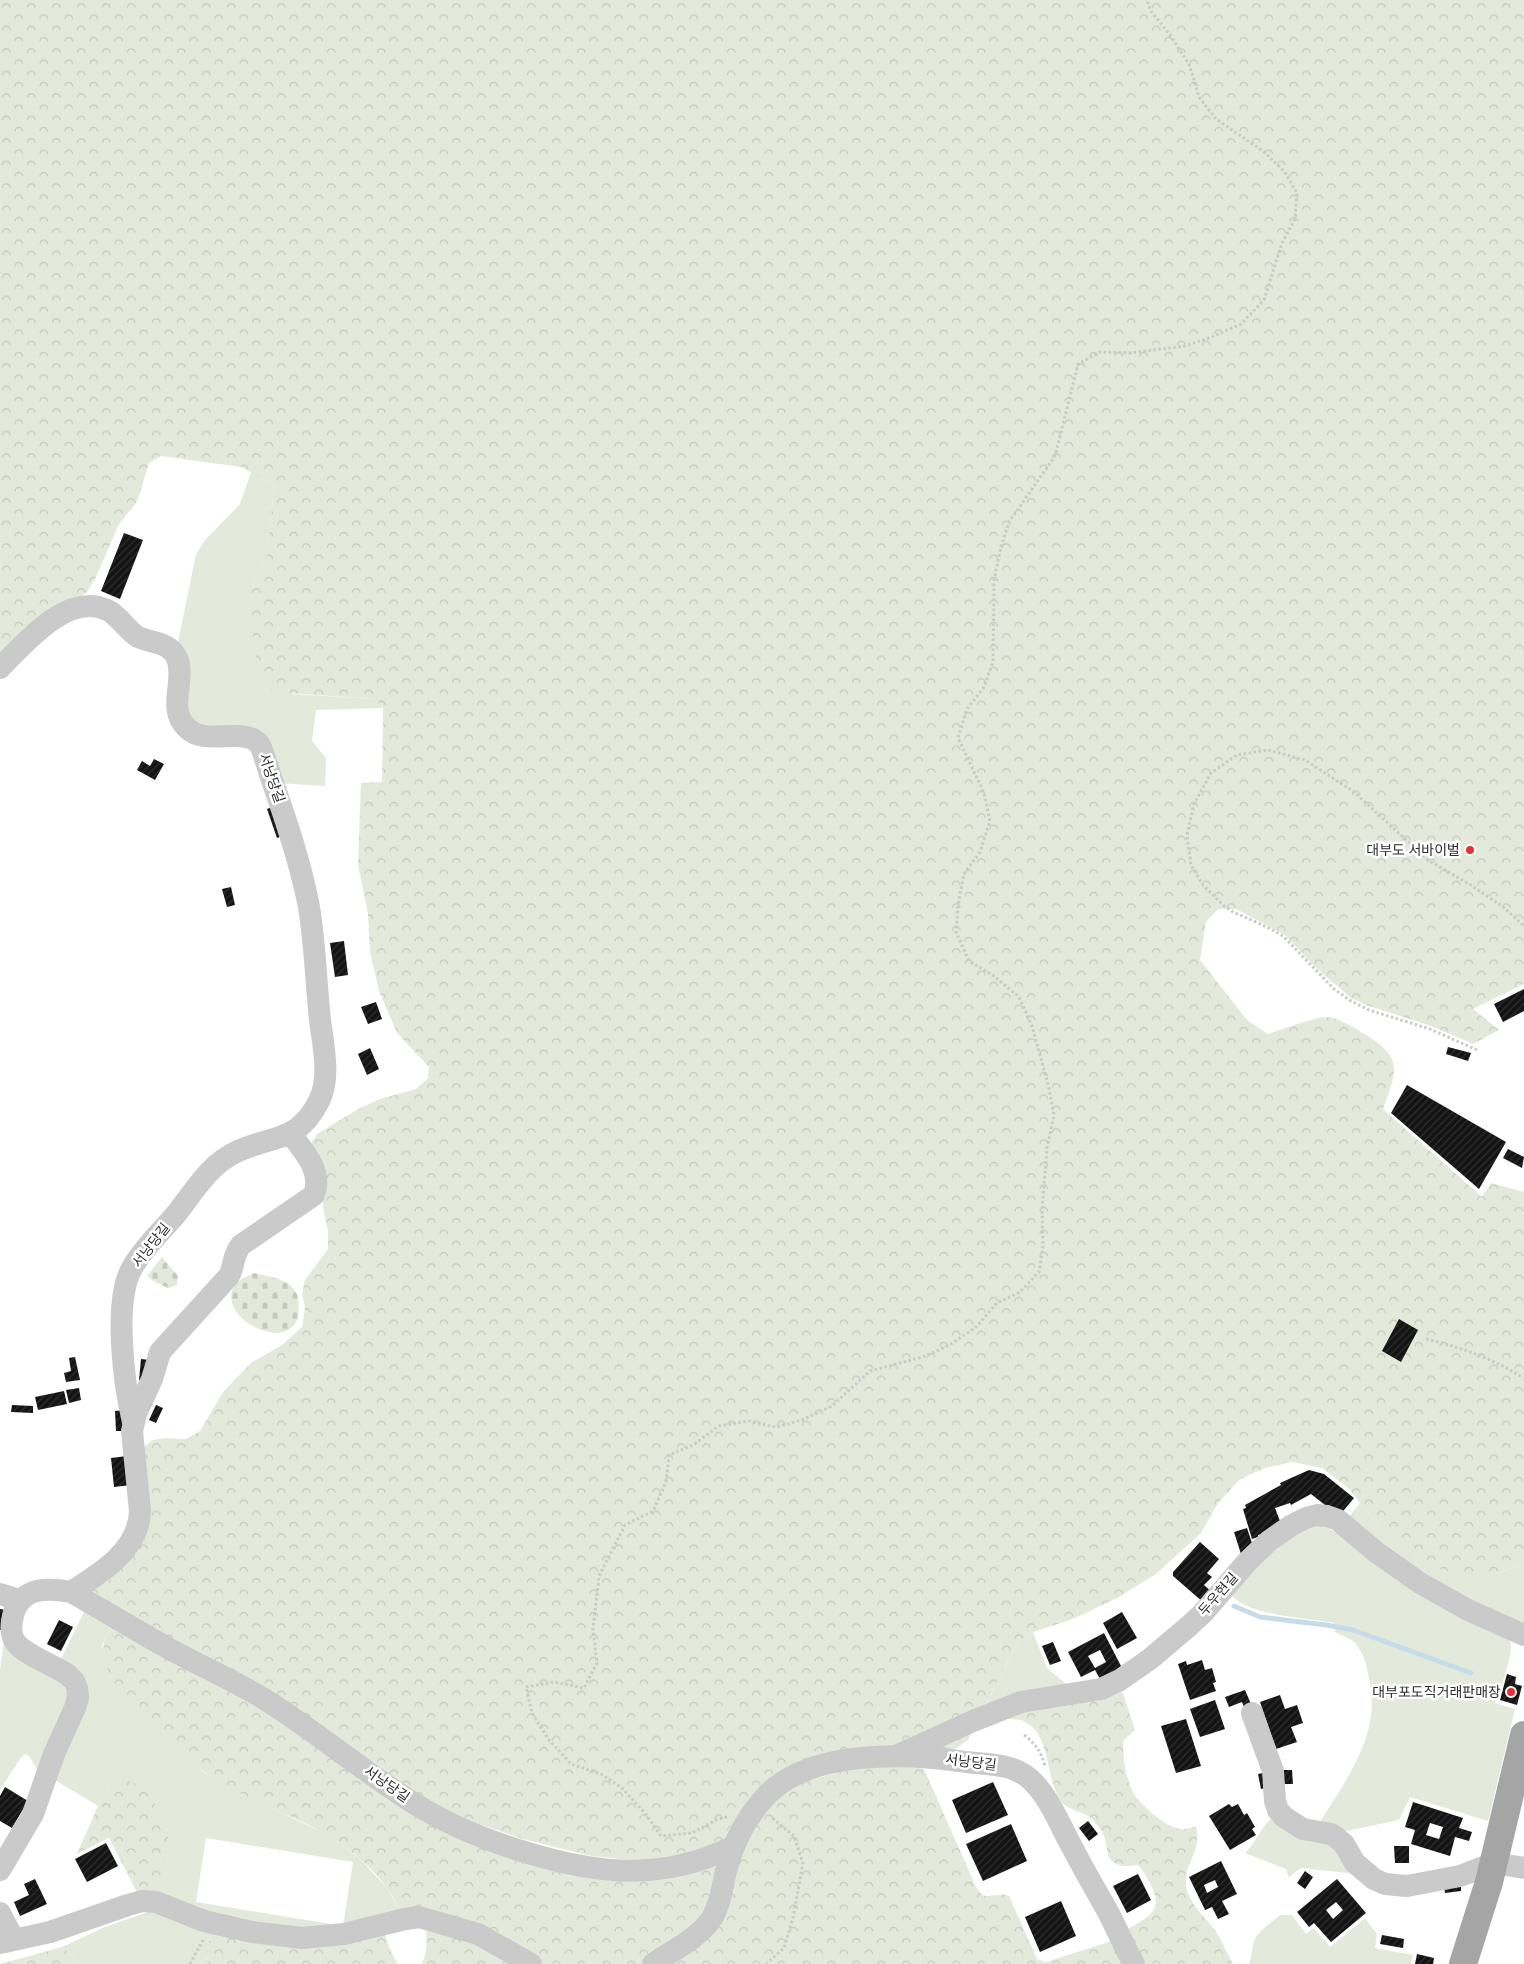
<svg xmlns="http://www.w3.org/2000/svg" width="1524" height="1964" viewBox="0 0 1524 1964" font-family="Lato,'Noto Sans KR',sans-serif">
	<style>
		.grass { fill: #e3eadb; fill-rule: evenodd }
		.forest { fill: url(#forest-crowns) }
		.cemetery { fill: url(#cemetery-stones) }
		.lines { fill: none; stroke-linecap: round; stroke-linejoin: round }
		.stream { stroke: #c7dcea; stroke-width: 5 }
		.building { fill: url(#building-hatch); fill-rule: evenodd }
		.path { stroke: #cacaca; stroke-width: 3; stroke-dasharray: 2.5 2.5; stroke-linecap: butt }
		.minor { stroke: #cacaca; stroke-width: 22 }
		.major { stroke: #a5a5a5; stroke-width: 28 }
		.poi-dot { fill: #e2313a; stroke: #fff; stroke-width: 2 }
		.labels { text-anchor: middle; stroke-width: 5; stroke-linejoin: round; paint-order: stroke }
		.street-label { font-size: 14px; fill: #2d2d2d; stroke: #fff }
		.poi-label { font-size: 14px; fill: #2d2d2d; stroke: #fff; text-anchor: end }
	</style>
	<defs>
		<pattern id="forest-crowns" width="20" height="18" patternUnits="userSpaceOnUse" patternTransform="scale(1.25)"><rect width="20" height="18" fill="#e3eadb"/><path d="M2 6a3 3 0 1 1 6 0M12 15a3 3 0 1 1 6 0" fill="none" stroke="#c3c9bc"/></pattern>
		<pattern id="cemetery-stones" width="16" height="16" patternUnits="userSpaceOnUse" patternTransform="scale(1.25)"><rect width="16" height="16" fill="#e3eadb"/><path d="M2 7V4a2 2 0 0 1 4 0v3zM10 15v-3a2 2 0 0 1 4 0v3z" fill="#c3c9bc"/></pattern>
		<pattern id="building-hatch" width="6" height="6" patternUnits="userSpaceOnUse" patternTransform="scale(1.25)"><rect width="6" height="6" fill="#141414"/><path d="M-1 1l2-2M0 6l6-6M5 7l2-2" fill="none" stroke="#2e2e2e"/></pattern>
	</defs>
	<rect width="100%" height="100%" fill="#fff"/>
	<path class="grass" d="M 251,472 L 274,485 L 267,555 L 251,590 L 292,694 L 374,699 L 383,708 L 316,710 L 312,741 L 326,758 L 325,786 L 278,783 L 267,747 L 190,724 L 177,647 L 196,554 L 205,540 L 240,504 Z
		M 1360,1503 L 1382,1530 L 1495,1574 L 1524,1564 L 1524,1630 L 1411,1570 L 1348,1518 Z
		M 1319,1524 L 1328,1528 L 1504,1635 C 1506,1637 1508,1639 1510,1641 C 1515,1653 1499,1691 1495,1703 L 1515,1709 L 1488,1821 L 1410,1797 L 1399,1820 L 1342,1832 L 1317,1827 C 1345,1780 1382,1737 1369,1679 C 1367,1667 1364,1653 1355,1643 C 1351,1639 1341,1635 1335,1632 L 1334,1623 C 1310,1618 1240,1616 1229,1591 L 1241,1574 L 1308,1527 Z
		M 86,1608 L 118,1626 C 107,1630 105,1636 102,1647 L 202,1771 L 240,1793 L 330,1836 L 361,1860 L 387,1888 L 402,1914 L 356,1927 L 272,1930 L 149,1895 L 109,1788 L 98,1806 L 55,1780 L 80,1710 L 59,1663 ZM 206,1838 L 353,1862 L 343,1926 L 196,1902 Z
		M 1033,1632 L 1047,1668 L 1072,1689 L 982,1713 L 1018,1641 Z
		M 4,1640 L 62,1681 L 69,1699 L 41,1776 L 29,1756 L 26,1754 L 22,1756 L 0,1790 L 0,1670 Z
		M 1275,1817 L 1332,1840 L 1351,1870 L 1348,1873 L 1302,1868 L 1295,1872 L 1289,1878 L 1286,1869 L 1245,1853 C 1257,1842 1263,1821 1275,1817 Z
		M 148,1912 L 163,1914 L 215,1931 L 206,1959 L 208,1964 L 72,1964 L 74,1961 L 71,1953 L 62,1947 L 105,1927 Z
		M 1280,1915 L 1292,1915 L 1306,1934 L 1314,1928 L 1330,1947 L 1365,1918 L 1377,1934 L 1375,1948 L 1413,1955 L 1411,1964 L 1249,1964 C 1253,1955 1251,1945 1256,1937 C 1261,1929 1272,1922 1280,1915 Z"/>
	<path class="forest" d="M 0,0 L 1524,0 L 1524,984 L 1473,1009 L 1499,1030 L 1473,1044 L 1431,1026 L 1366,1005 L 1351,998 L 1317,969 L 1285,935 L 1236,909 L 1218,909 L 1206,922 L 1200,960 L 1247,1020 L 1268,1034 C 1280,1030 1317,1016 1328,1017 C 1339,1018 1353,1027 1363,1033 C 1403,1057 1398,1069 1383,1109 L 1482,1197 L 1491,1183 L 1524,1192 L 1524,1564 L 1495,1574 L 1453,1573 L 1412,1560 L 1382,1530 L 1348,1488 L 1322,1468 L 1292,1462 L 1265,1468 L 1240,1479 L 1218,1503 L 1201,1533 L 1156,1574 L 1117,1598 L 1073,1619 L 1033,1632 L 1018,1641 L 968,1740 L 954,1750 L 803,1765 L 721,1844 L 664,1859 L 630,1860 L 591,1856 L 523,1839 L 476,1823 L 428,1801 L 89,1593 L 129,1550 L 142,1448 L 153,1440 L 166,1438 L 186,1439 L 200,1431 L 223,1392 L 251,1363 L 282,1345 L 302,1327 L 305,1308 L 302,1294 L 305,1280 L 328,1249 L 328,1231 L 323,1208 L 323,1194 L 312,1153 L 312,1142 L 317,1134 L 360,1108 L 380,1099 L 416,1089 L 428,1078 L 429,1067 L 397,1033 L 379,991 L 370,952 L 368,914 L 358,865 L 361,783 L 382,782 L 383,708 L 374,699 L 273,692 L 261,681 L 253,642 L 251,590 L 267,555 L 274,485 L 241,467 L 161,456 L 149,463 L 137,502 L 119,524 L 96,577 L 87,592 L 0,656 Z
		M 118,1626 L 510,1855 L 708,1864 L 716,1867 L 704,1922 L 642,1964 L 542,1964 L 402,1914 C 397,1906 393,1896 387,1888 C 373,1868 352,1851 331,1838 C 303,1819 269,1809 239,1793 C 193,1768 118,1713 105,1660 C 102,1645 102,1633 118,1626 Z
		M 1115,1689 L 1123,1693 L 1135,1730 L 1123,1741 C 1123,1758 1125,1772 1131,1788 C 1136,1802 1166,1828 1181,1829 C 1185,1830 1192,1827 1196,1826 C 1202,1851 1186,1860 1186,1881 C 1185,1901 1205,1916 1215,1930 C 1222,1941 1227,1953 1233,1964 L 1138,1964 L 1125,1931 C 1146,1917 1165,1913 1151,1885 C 1147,1878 1144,1871 1138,1865 C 1130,1866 1119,1868 1112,1861 C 1105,1854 1108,1845 1104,1836 C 1102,1831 1097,1825 1093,1820 C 1085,1811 1068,1811 1061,1801 C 1043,1778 1054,1716 1007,1719 L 1007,1712 Z
		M 875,1761 L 924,1769 L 976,1887 L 982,1895 C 992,1898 1000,1892 1009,1896 L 1037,1959 L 1046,1962 L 1115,1940 L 1130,1964 L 660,1964 L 684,1949 L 740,1843 L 781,1789 Z
		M 124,1779 L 142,1787 L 161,1811 L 170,1844 L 162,1872 L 149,1895 L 138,1894 L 109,1838 L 77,1854 L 98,1806 L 109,1788 Z
		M 426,1922 L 520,1964 L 421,1964 C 429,1954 426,1935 426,1922 Z
		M 215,1931 L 384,1931 L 391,1952 L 398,1964 L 208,1964 C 203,1953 209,1941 215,1931 Z
		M 62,1947 L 71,1953 L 74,1961 L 72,1964 L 0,1964 Z"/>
	<path class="cemetery" d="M 162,1257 L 178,1276 L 177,1285 L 168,1288 L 153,1281 L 147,1276 Z
		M 254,1273 C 269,1277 295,1279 298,1298 C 309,1370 200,1314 240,1280 C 244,1277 250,1275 254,1273 Z"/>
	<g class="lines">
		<path class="stream" d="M 1234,1606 L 1260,1617 L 1326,1625 L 1353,1630 L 1471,1673"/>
	</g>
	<path class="building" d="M 124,533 L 143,540 L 120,599 L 101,591 Z
		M 154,759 L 164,764 L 155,780 L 137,770 L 142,761 L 150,766 Z
		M 275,806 L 285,835 L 277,838 L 267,809 Z
		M 231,887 L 235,905 L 227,907 L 222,889 Z
		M 344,941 L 348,975 L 335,977 L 330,943 Z
		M 1524,989 L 1524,1011 L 1503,1022 L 1494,1004 Z
		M 376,1002 L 382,1019 L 368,1024 L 361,1007 Z
		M 1448,1047 L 1471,1053 L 1468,1061 L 1446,1054 Z
		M 370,1048 L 379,1069 L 367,1075 L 358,1054 Z
		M 1407,1085 L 1506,1142 L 1479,1189 L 1391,1113 Z
		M 1508,1149 L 1524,1157 L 1522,1168 L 1503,1158 Z
		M 1399,1319 L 1418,1330 L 1401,1362 L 1382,1351 Z
		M 75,1357 L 80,1380 L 66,1382 L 64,1373 L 71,1371 L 69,1358 Z
		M 141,1359 L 150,1360 L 149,1381 L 139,1380 Z
		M 79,1388 L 81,1400 L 69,1403 L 66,1390 Z
		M 64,1391 L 67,1404 L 38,1410 L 35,1397 Z
		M 12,1405 L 33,1406 L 33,1413 L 11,1412 Z
		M 156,1405 L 163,1408 L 156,1423 L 149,1420 Z
		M 125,1410 L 126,1431 L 116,1431 L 115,1411 Z
		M 127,1456 L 131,1485 L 114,1487 L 111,1458 Z
		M 1309,1470 L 1324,1474 L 1354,1498 L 1339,1516 L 1311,1494 L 1291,1505 L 1290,1503 L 1275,1508 L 1280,1521 L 1276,1523 L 1278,1531 L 1258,1535 L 1258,1537 L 1252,1539 L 1243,1509 L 1246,1508 L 1245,1505 L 1281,1485 L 1280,1483 Z
		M 1247,1528 L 1254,1549 L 1241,1554 L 1234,1532 Z
		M 1200,1542 L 1219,1559 L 1207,1573 L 1212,1577 L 1204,1585 L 1213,1593 L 1204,1603 L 1173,1576 L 1173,1572 Z
		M 0,1609 L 6,1610 L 1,1630 L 0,1630 Z
		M 1122,1612 L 1137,1638 L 1117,1649 L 1103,1623 Z
		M 59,1620 L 73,1627 L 61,1651 L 47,1644 Z
		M 1104,1633 L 1122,1668 L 1100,1679 L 1095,1670 L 1081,1677 L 1068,1652 ZM 1100,1650 L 1106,1662 L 1095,1668 L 1088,1656 Z
		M 1053,1642 L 1061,1661 L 1050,1665 L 1042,1646 Z
		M 1202,1660 L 1205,1670 L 1212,1668 L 1216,1682 L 1213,1683 L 1216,1691 L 1190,1700 L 1178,1664 L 1186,1661 L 1187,1665 Z
		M 1507,1674 L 1516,1677 L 1515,1684 L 1522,1686 L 1517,1705 L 1500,1700 Z
		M 1245,1690 L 1251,1704 L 1244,1707 L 1242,1702 L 1229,1707 L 1225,1697 Z
		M 1280,1695 L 1285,1709 L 1297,1705 L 1303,1723 L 1291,1727 L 1297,1742 L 1276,1749 L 1260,1702 Z
		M 1215,1700 L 1225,1729 L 1200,1737 L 1190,1709 Z
		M 1186,1719 L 1201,1766 L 1176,1773 L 1161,1726 Z
		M 1283,1770 L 1292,1770 L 1293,1784 L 1284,1784 Z
		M 1269,1772 L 1272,1786 L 1261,1789 L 1258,1774 Z
		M 993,1782 L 1008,1815 L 966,1833 L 952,1800 Z
		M 5,1787 L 28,1801 L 12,1828 L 0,1821 L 0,1796 Z
		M 1413,1802 L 1463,1818 L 1459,1828 L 1472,1832 L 1469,1841 L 1455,1837 L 1450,1856 L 1411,1844 L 1415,1830 L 1405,1827 ZM 1430,1823 L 1443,1827 L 1439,1839 L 1426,1835 Z
		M 1229,1804 L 1232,1807 L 1238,1804 L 1244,1815 L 1247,1813 L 1255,1827 L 1252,1829 L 1256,1835 L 1230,1850 L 1209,1816 Z
		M 1088,1821 L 1098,1834 L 1089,1841 L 1079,1828 Z
		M 1011,1824 L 1027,1861 L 983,1881 L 966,1844 Z
		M 106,1843 L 118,1866 L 87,1882 L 75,1859 Z
		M 1394,1846 L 1409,1846 L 1409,1863 L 1395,1863 Z
		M 1221,1861 L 1237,1894 L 1222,1901 L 1229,1914 L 1218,1919 L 1212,1907 L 1205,1910 L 1189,1877 ZM 1215,1880 L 1218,1887 L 1207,1893 L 1204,1885 Z
		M 1305,1871 L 1313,1877 L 1305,1889 L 1297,1883 Z
		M 1138,1874 L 1151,1900 L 1127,1913 L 1113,1886 Z
		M 35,1879 L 47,1904 L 20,1916 L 14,1902 L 29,1895 L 24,1884 Z
		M 1337,1879 L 1366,1913 L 1331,1942 L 1314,1923 L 1309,1927 L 1297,1912 ZM 1336,1902 L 1343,1910 L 1333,1919 L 1326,1910 Z
		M 1461,1884 L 1461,1891 L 1445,1893 L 1444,1886 Z
		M 1061,1901 L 1076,1936 L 1040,1952 L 1025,1917 Z
		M 1382,1935 L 1404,1939 L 1403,1948 L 1380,1944 Z
		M 1417,1954 L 1434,1958 L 1433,1964 L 1415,1964 Z"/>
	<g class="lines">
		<path class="path" d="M 1477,1050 L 1430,1029 L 1369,1010 L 1351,1001 L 1334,989 L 1283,936 L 1267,927 L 1233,912 L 1223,905 L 1203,885 L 1191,865 L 1187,835 L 1194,804 L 1211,773 L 1237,755 L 1268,750 L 1305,760 L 1354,792 L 1428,860 L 1469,884 L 1502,906 L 1524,926
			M 1426,1339 C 1463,1348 1491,1358 1524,1378
			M 1024,1735 C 1036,1744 1041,1752 1045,1766
			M 727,1817 L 718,1819 L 692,1833 L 661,1836 L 645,1813 L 622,1788 L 601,1774 L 571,1764 L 549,1740 L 532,1713 L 526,1687 L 554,1682 L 584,1688 L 597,1663 L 593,1629 L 599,1576 L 625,1525 L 653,1511 L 666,1482 L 669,1455 L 693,1445 L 719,1426 L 748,1421 L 776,1427 L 802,1420 L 832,1406 L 870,1371 L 926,1356 L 951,1344 L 976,1327 L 997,1303 L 1020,1292 L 1039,1272 L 1043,1246 L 1042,1211 L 1047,1148 L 1054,1115 L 1048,1084 L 1032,1026 L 1019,997 L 994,976 L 969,961 L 956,932 L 958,905 L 964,874 L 980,852 L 990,821 L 984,793 L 958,738 L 967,709 L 984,687 L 993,662 L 994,580 L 1001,547 L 1009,522 L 1055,456 L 1078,364 L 1100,352 L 1130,353 L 1185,346 L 1212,337 L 1241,324 L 1264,300 L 1282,243 L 1295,219 L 1297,193 L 1284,171 L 1263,151 L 1216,119 L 1199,97 L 1189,64 L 1170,35 L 1151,11 L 1147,0
			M 190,1964 L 203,1940
			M 766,1964 L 784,1948 L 793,1918 L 803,1863 L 794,1836 L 772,1818"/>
		<path class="minor" d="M 0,668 C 24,644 68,591 107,610 C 120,616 126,630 138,637 C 151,643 170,642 177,658 C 186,680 167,708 186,727 C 205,748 244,725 260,745 C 266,759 269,773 274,786 C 288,826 301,865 309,907 C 315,944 316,982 320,1020 C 323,1045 331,1077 319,1101 C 298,1143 272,1135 236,1152 C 209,1165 195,1190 177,1213 C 162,1231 144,1247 132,1268 C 113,1301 124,1385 133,1422
			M 71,1592 C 101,1573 139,1550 140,1511 L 132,1431 L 136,1414 L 152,1379 L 160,1352 L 229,1276 C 235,1265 232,1256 241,1245 L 314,1195 C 323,1171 304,1152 291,1134
			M 0,1594 L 19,1600
			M 1252,1713 L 1273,1771 L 1275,1801 L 1278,1810 L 1284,1817 L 1303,1829 L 1331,1834 L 1337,1838 L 1344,1844 L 1355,1863 L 1374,1879 L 1385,1884 L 1407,1886 L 1460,1876 L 1494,1863 L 1524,1868
			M 896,1756 L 973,1721 L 1021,1702 L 1101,1689 L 1120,1680 L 1150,1659 L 1189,1626 L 1203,1613 L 1247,1562 L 1269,1541 L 1292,1525 L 1306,1518 L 1317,1515 L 1327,1516 L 1338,1520 L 1376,1552 L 1420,1583 L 1468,1610 L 1524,1635
			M 0,1870 L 33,1814 L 54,1754 L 75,1708 L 78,1697 L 77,1688 L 74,1681 L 68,1675 C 55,1666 24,1654 16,1643 C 11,1637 11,1628 12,1621 C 17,1588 43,1587 71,1592 C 103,1610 134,1629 166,1647 C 200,1666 236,1681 269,1702 C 319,1734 364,1772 415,1804 C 473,1840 579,1876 647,1870 C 679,1868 706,1860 734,1846
			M 0,1913 L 14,1940
			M 0,1943 L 50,1932 L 128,1905 L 142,1901 L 156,1902 L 204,1921 L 252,1932 L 302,1938 L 344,1934 L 405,1919 L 419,1917 L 478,1934 L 531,1964
			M 653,1964 C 673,1950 698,1939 712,1918 C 721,1903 722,1887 726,1871 C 733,1843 747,1816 767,1795 C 811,1749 908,1753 966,1762 C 989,1765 1012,1763 1030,1779 C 1049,1796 1060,1825 1072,1847 C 1083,1868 1095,1889 1107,1910 C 1116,1927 1124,1946 1134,1964"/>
		<path class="major" d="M 1463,1964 L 1489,1882 L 1524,1735"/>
	</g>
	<g class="poi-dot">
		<circle cx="1470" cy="850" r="5"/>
		<circle cx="1511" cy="1692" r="5"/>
	</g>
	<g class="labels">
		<g class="street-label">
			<text transform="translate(272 778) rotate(71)" y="5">서낭당길</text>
			<text transform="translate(151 1245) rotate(-52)" y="5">서낭당길</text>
			<text transform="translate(1218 1594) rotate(-49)" y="5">두우현길</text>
			<text transform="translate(971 1762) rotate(7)" y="5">서낭당길</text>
			<text transform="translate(387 1784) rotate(35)" y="5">서낭당길</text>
		</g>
		<g class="poi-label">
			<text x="1460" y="855">대부도 서바이벌</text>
			<text x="1501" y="1697">대부포도직거래판매장</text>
		</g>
	</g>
</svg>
